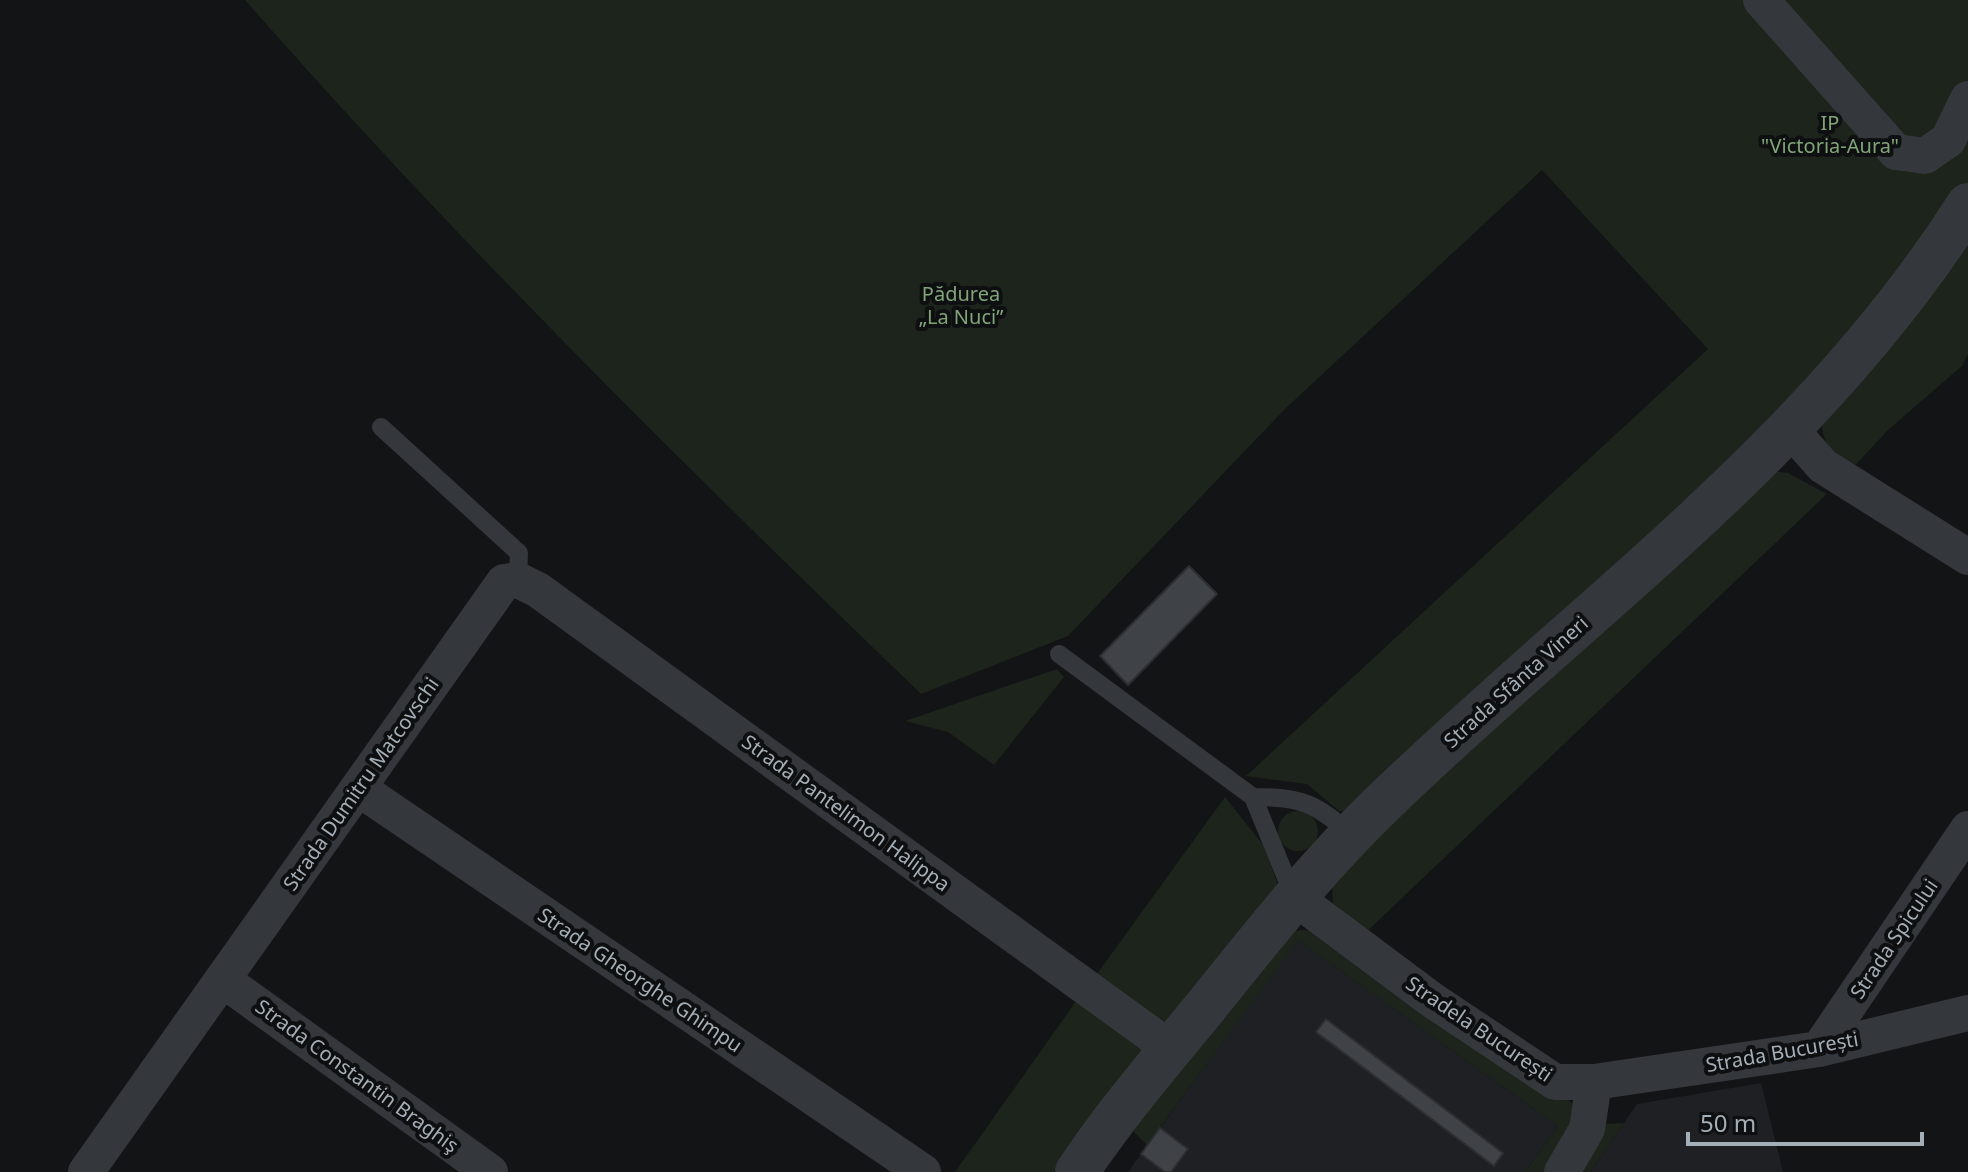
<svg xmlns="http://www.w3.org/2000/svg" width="1968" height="1172" viewBox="0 0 1968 1172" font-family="'Noto Sans',sans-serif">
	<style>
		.built { fill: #1f2023 }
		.green { fill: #1c241b }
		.building { fill: #3f4246; stroke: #2d2e32; stroke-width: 2 }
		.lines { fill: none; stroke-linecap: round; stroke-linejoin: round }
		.service { stroke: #34373b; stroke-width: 18 }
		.minor { stroke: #34373b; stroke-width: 36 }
		.tertiary { stroke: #34373b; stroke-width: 44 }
		.labels { text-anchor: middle; stroke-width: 8; stroke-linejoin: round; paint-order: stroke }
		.park-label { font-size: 20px; fill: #81a479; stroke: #0e0f10 }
		.street-label { font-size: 20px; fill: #a4aeb7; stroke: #0e0f10 }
	</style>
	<rect width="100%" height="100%" fill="#131415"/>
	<path class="built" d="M 1297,939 L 1558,1126 L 1525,1172 L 1128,1172 Z
		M 1761,1083 L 1783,1172 L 1590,1172 L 1637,1104 Z"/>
	<path class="green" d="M 245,0 L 1968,0 L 1968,186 L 1827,372 L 1352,812 L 1339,811 L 1307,784 L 1246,776 L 1708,349 L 1542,170 L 1285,409 L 1068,636 L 921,694 C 689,470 458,243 245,0 Z
		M 1968,228 L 1968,354 L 1962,366 L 1888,430 L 1851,470 C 1834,455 1820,442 1822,417 Z
		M 1773,471 L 1788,473 L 1827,494 L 1361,937 L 1333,907 L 1332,886 L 1338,873 Z
		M 1057,669 L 1064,677 L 994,765 L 948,732 L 905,721 Z
		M 1225,797 L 1264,846 L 1278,885 L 1163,1027 L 1094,978 Z
		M1278 831a20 20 0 1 1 40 0a20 20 0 1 1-40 0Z
		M 1307,930 L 1326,935 L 1575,1105 L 1580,1125 L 1624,1123 L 1590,1172 L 1525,1172 L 1558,1126 L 1298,940 L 1147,1145 L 1134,1132 L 1133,1120 L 1286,931 Z
		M 1077,1000 L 1146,1049 L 1054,1172 L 955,1172 Z"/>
	<path class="building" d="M 1189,566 L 1217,594 L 1128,685 L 1100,656 Z
		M 1326,1019 L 1503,1153 L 1494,1166 L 1316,1032 Z
		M 1160,1128 L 1188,1149 L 1171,1172 L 1165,1172 L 1141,1154 Z"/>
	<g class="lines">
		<path class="service" d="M 381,427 L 519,553 L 518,580
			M 1059,654 L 1253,797 L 1294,897
			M 1253,797 C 1302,797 1315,803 1352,835"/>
		<path class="minor" d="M 1761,0 L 1896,152 L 1925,156 L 1948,140 L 1968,99
			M 1791,430 L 1823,466 L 1968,557
			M 358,788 L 923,1172
			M 1294,897 L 1432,1000 L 1555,1082 L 1594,1082 L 1819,1049 L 1968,1013
			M 223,980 L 490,1172
			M 1819,1049 L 1968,829
			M 86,1172 L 504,582 L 518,580 L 538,590 L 1171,1049
			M 1562,1172 L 1587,1129 L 1594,1082"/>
		<path class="tertiary" d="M 1077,1172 C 1116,1113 1163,1059 1207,1005 C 1264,934 1320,863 1386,800 C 1589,604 1813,449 1968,205"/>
	</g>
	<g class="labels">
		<g class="park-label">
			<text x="1830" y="130">IP<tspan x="1830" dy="23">"Victoria-Aura"</tspan></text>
			<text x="961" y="301">Pădurea<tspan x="961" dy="23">„La Nuci”</tspan></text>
		</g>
		<g class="street-label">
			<text transform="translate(1516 682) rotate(-42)" y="7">Strada Sfânta Vineri</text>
			<text transform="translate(361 784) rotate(-55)" y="7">Strada Dumitru Matcovschi</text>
			<text transform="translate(846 813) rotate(36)" y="7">Strada Pantelimon Halippa</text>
			<text transform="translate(1894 939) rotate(-56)" y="7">Strada Spicului</text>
			<text transform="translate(640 980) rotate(34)" y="7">Strada Gheorghe Ghimpu</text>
			<text transform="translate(1479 1029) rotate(34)" y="7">Stradela București</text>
			<text transform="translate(1782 1052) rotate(-10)" y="7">Strada București</text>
			<text transform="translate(357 1076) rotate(36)" y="7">Strada Constantin Braghiş</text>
		</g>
	</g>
	<path d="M1688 1132v12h234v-12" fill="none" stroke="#a4aeb7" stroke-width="4"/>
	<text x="1700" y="1132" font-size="24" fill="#a4aeb7" stroke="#0e0f10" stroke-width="6" paint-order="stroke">50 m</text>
</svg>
